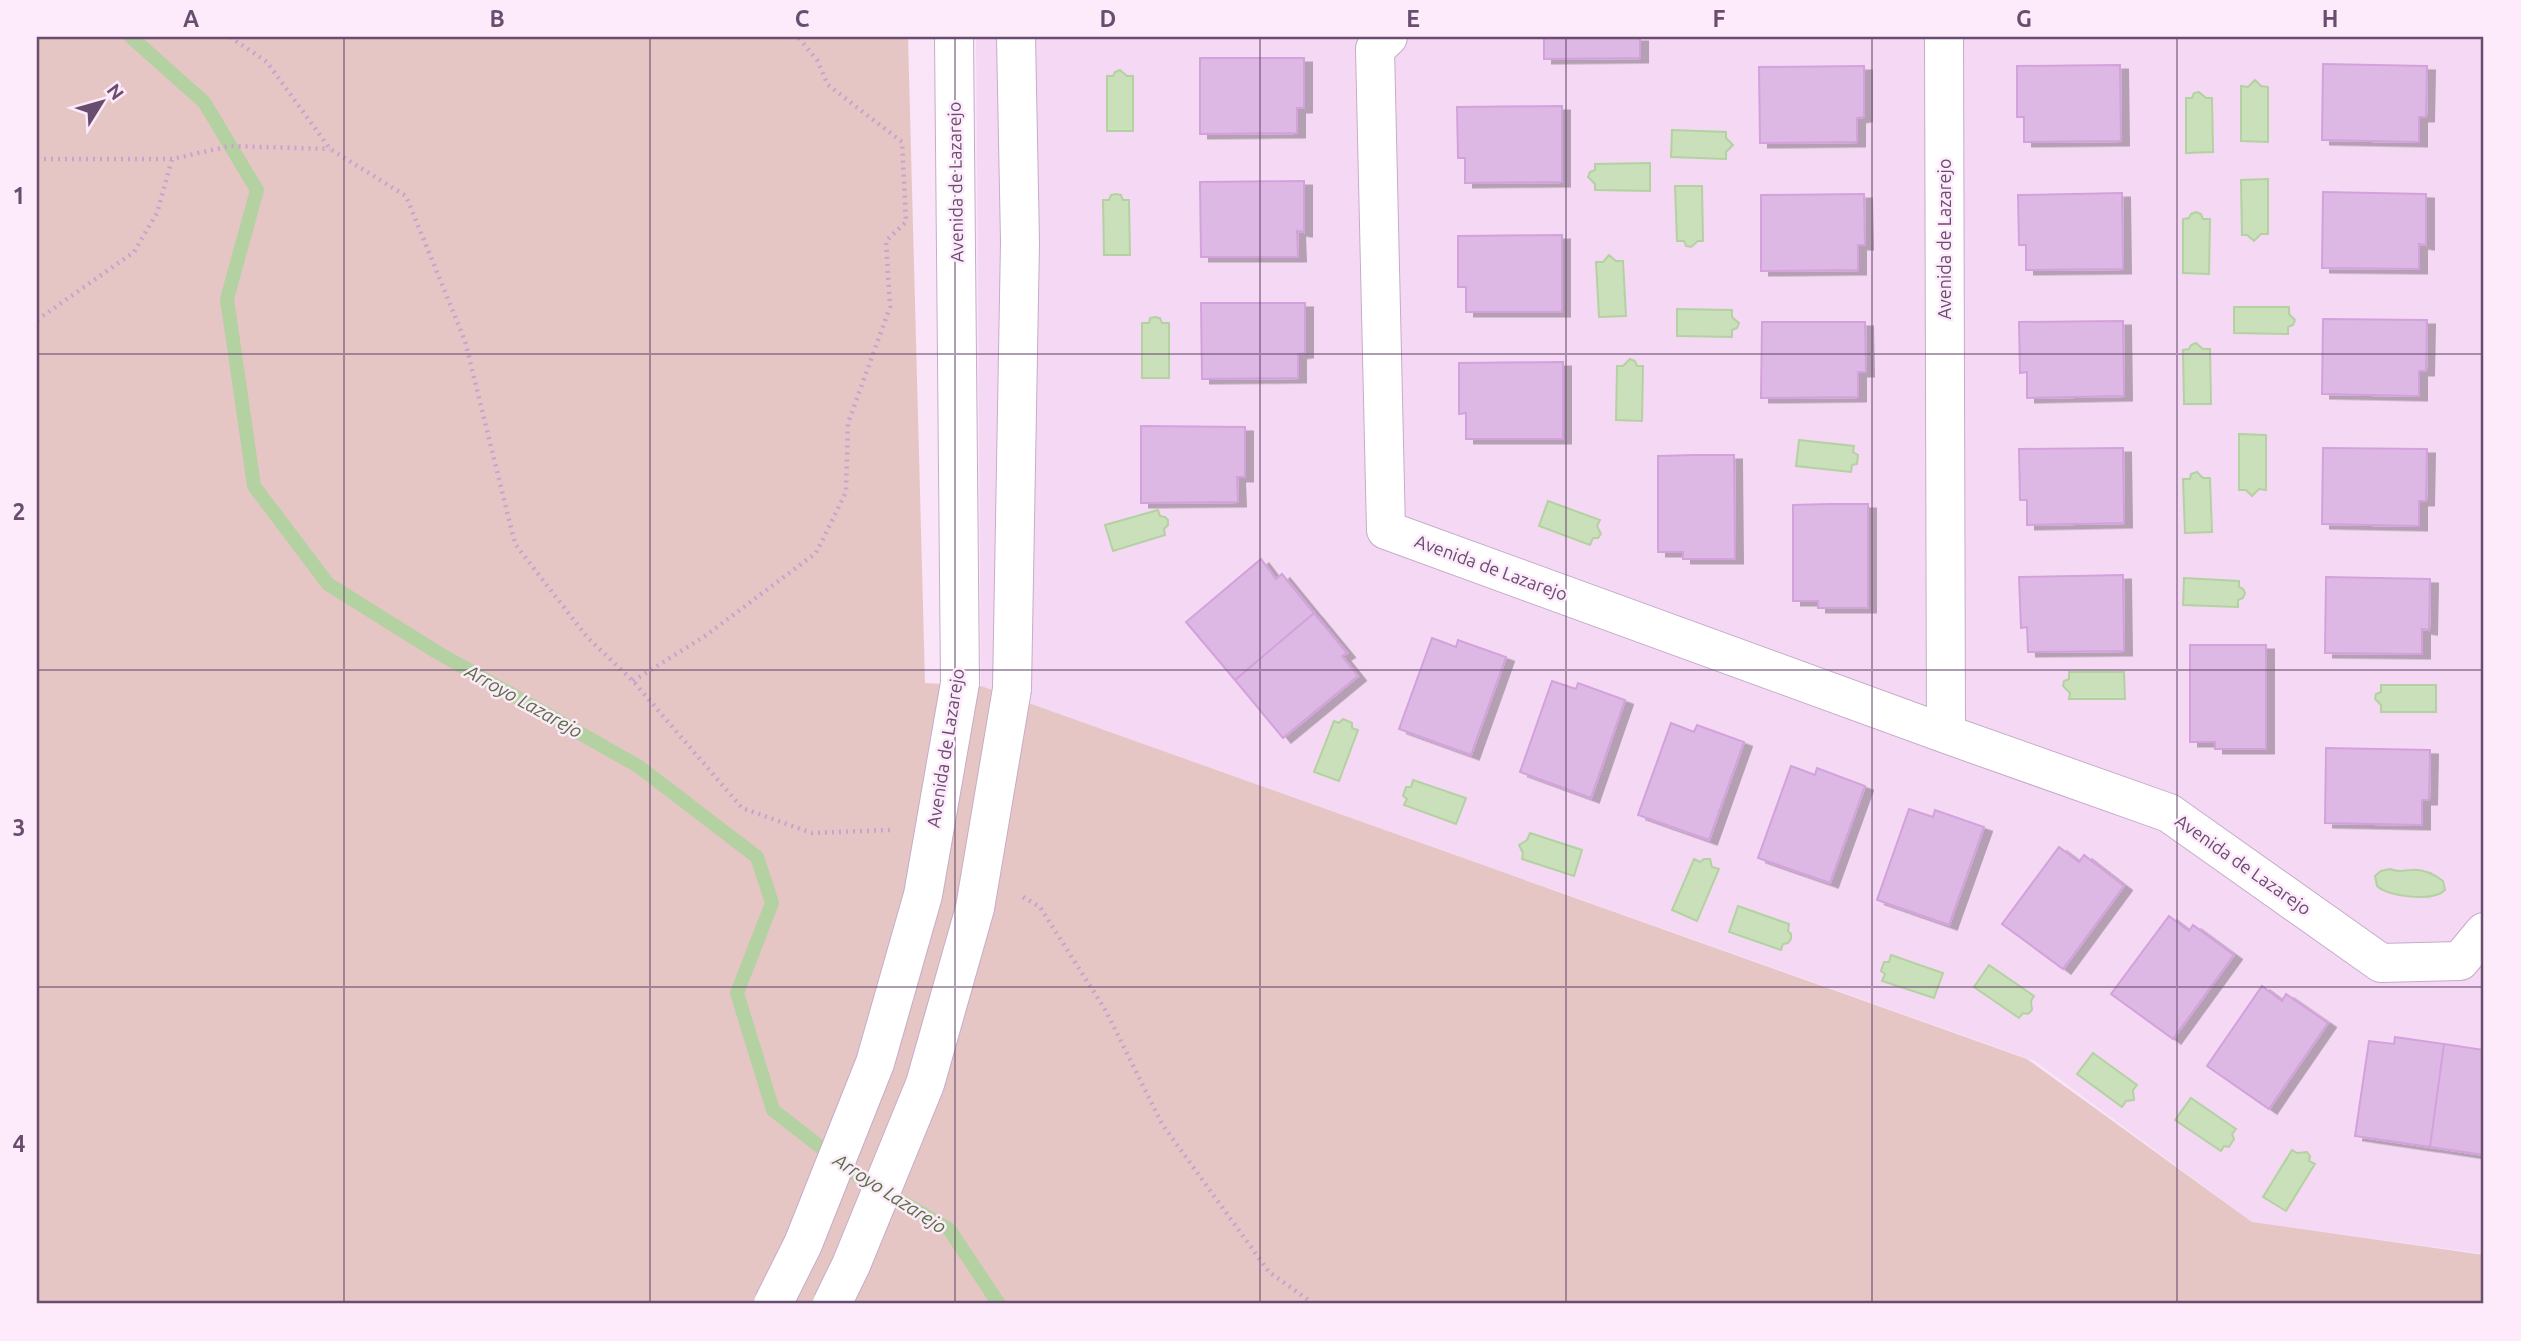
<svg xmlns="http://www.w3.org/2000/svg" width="2521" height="1341" viewBox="0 0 2521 1341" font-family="Ubuntu,sans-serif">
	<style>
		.residential { fill: #f5d9f4 }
		.green { fill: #e5c6c4 }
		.water { fill: #c9e0bb; stroke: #b4d1a2; stroke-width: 2 }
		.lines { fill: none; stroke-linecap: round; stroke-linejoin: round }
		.stream { stroke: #b4d1a2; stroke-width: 14 }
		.building { fill: #deb8e4; stroke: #d3a1dc; stroke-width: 2; filter: url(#shadow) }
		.street-casing { stroke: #c6acc9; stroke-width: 40 }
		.path { stroke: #c9a2d0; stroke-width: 4.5; stroke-dasharray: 2 5; stroke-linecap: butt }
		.street { stroke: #fff; stroke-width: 38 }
		.street-bridge-casing { stroke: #c6acc9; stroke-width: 40; stroke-linecap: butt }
		.street-bridge { stroke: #fff; stroke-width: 38 }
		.grid { fill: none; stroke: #694d6f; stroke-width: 2; stroke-opacity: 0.55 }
		.labels { text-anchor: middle; stroke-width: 5; stroke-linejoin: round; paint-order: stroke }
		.street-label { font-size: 18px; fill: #694d6f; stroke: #fdeafb }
		.water-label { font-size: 19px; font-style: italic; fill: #547242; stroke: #fdeafb }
		.neatline { fill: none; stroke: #694d6f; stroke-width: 2.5 }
		.grid-label { font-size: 23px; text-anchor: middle; font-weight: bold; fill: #694d6f }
	</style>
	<defs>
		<filter id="shadow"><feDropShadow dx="8" dy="4.5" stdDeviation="0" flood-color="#0004"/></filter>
	</defs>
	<rect width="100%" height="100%" fill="#f9e4f8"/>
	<path class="residential" d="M 976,37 L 2484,37 L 2484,1254 L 2252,1222 L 2035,1061 L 981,686 Z"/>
	<path class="green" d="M 37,37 L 908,37 L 925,683 L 981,686 L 2027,1059 L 2252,1222 L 2484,1255 L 2484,1304 L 37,1304 Z"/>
	<path class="water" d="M 1120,70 L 1127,76 L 1133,76 L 1133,131 L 1107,131 L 1107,76 L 1113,76 L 1115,72 Z
		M 2255,80 L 2261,86 L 2268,87 L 2268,142 L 2241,141 L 2241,86 L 2248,87 Z
		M 2199,92 L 2206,98 L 2212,98 L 2213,152 L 2186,153 L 2186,98 L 2192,98 L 2194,93 Z
		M 1672,130 L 1726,132 L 1726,138 L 1733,145 L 1726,152 L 1726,159 L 1671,157 Z
		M 1650,163 L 1650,191 L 1595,190 L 1595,184 L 1588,177 L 1590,172 L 1595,170 L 1595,164 Z
		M 2268,179 L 2268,234 L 2261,234 L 2254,241 L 2247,235 L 2242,235 L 2241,180 Z
		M 1675,186 L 1702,186 L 1703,241 L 1698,241 L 1691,247 L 1686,246 L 1684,241 L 1677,241 Z
		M 1115,194 L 1121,195 L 1123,200 L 1129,200 L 1130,255 L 1104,255 L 1103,200 L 1109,200 L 1111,195 Z
		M 2196,212 L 2201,214 L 2203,219 L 2210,219 L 2209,274 L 2183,273 L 2183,219 L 2189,218 L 2191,214 Z
		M 1609,255 L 1616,261 L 1623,261 L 1626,316 L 1599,317 L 1596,262 L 1603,262 Z
		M 2234,307 L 2289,307 L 2289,314 L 2295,320 L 2293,325 L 2288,327 L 2288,334 L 2234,333 Z
		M 1677,309 L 1732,310 L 1732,317 L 1739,323 L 1737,328 L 1732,330 L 1732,337 L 1677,336 Z
		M 1155,317 L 1160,318 L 1162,323 L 1169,323 L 1169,378 L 1142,378 L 1142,323 L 1149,323 L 1150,318 Z
		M 2196,343 L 2203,349 L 2210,349 L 2211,404 L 2184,404 L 2183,350 L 2189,349 L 2191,345 Z
		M 1630,359 L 1635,361 L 1637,366 L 1643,366 L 1642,421 L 1616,420 L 1617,366 L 1623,366 Z
		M 2239,434 L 2266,435 L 2266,490 L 2259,489 L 2252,496 L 2246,490 L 2239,490 Z
		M 1799,440 L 1854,446 L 1853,452 L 1858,455 L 1857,464 L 1852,465 L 1851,472 L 1796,466 Z
		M 2197,472 L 2203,478 L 2210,478 L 2212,532 L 2185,533 L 2183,479 L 2190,479 L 2191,474 Z
		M 1548,501 L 1600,520 L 1597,526 L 1601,534 L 1598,538 L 1593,538 L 1590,545 L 1539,526 Z
		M 1158,510 L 1160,516 L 1165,517 L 1168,520 L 1168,525 L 1164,529 L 1165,535 L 1113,551 L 1105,525 Z
		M 2184,578 L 2239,581 L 2239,587 L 2243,589 L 2245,593 L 2243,598 L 2238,600 L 2238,607 L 2183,605 Z
		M 2069,672 L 2124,672 L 2125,699 L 2069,699 L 2070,693 L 2063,686 L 2064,681 L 2069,679 Z
		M 2381,685 L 2436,685 L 2436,712 L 2381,712 L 2381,705 L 2375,699 L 2376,694 L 2381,692 Z
		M 1343,719 L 1352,723 L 1352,728 L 1358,730 L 1339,781 L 1314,772 L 1334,721 L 1339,723 Z
		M 1413,780 L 1466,798 L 1456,824 L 1404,805 L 1407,799 L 1403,796 L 1406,787 L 1411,787 Z
		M 1530,833 L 1582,850 L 1574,876 L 1522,859 L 1523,853 L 1519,845 L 1527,840 Z
		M 1694,859 L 1700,862 L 1704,859 L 1710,859 L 1712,867 L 1719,869 L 1697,921 L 1672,910 Z
		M 2390,869 C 2399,873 2402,870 2411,870 C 2423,869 2434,874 2443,881 L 2445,890 C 2434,902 2388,897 2377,886 L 2375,876 L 2381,871 Z
		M 1738,906 L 1789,924 L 1788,931 L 1791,934 L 1791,939 L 1788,943 L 1783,944 L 1781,950 L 1729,932 Z
		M 1891,955 L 1943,973 L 1934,998 L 1882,981 L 1885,974 L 1881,971 L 1884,962 L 1889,962 Z
		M 1989,965 L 2034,996 L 2031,1001 L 2032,1010 L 2028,1014 L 2023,1013 L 2019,1018 L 1974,987 Z
		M 2093,1053 L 2137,1085 L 2133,1090 L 2134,1100 L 2126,1101 L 2122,1107 L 2077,1074 Z
		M 2191,1098 L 2236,1129 L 2232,1134 L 2234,1139 L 2229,1147 L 2224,1146 L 2221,1151 L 2175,1120 Z
		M 2292,1150 L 2297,1153 L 2307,1152 L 2310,1156 L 2309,1161 L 2315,1164 L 2286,1211 L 2263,1197 Z"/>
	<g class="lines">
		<path class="stream" d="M 131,37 L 204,102 L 257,190 L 227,299 L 254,486 L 328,584 L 435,651 L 638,766 L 757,857 L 772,903 L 737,993 L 773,1110 L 859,1177 L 949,1229 L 999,1304"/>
	</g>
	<path class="building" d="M 1544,37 L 1640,37 L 1640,58 L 1544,59 Z
		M 1200,58 L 1304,58 L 1304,108 L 1297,108 L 1297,133 L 1200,134 Z
		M 2323,64 L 2427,66 L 2426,117 L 2419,117 L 2419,142 L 2322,140 Z
		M 2120,65 L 2121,141 L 2024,142 L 2024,117 L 2017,117 L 2017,66 Z
		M 1864,66 L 1864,117 L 1857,118 L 1857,142 L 1760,143 L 1759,67 Z
		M 1562,106 L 1562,182 L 1465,183 L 1465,158 L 1458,158 L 1457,107 Z
		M 1304,181 L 1304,232 L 1297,231 L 1298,257 L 1201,257 L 1200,182 Z
		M 2323,192 L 2426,194 L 2426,245 L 2419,244 L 2419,269 L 2322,268 Z
		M 2122,193 L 2123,269 L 2026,270 L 2026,245 L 2019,245 L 2018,195 Z
		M 1864,194 L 1865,245 L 1858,245 L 1858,270 L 1761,271 L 1761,195 Z
		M 1562,235 L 1562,312 L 1466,312 L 1466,287 L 1458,287 L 1458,236 Z
		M 1201,303 L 1305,303 L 1305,353 L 1298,354 L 1298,378 L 1202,379 Z
		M 2323,319 L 2427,320 L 2426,371 L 2419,371 L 2419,396 L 2322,394 Z
		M 2123,321 L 2124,396 L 2027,398 L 2027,372 L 2020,373 L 2019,322 Z
		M 1762,322 L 1865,322 L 1866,372 L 1858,372 L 1858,397 L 1761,398 Z
		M 1563,362 L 1563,439 L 1466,439 L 1466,413 L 1459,414 L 1459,363 Z
		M 1141,426 L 1245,427 L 1245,477 L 1237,477 L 1238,502 L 1141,503 Z
		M 2123,448 L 2124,523 L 2027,525 L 2027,500 L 2020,500 L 2019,449 Z
		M 2323,448 L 2427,449 L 2426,501 L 2419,501 L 2419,526 L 2322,524 Z
		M 1695,455 L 1734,455 L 1735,559 L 1683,559 L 1683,552 L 1658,552 L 1658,456 Z
		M 1830,504 L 1868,504 L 1868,608 L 1818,608 L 1818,601 L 1793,601 L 1793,505 Z
		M 1261,559 L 1276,579 L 1282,574 L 1314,613 L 1235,680 L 1186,622 Z
		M 2123,575 L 2124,651 L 2028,652 L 2027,627 L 2021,628 L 2019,577 Z
		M 2326,577 L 2430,579 L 2429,630 L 2422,629 L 2422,654 L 2325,653 Z
		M 1314,613 L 1347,653 L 1342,656 L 1358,676 L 1283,738 L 1235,680 Z
		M 1432,638 L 1456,647 L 1458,640 L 1506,657 L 1471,755 L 1399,729 Z
		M 2190,645 L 2266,645 L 2266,749 L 2215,749 L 2215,742 L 2190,742 Z
		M 1552,681 L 1576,689 L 1578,683 L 1625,700 L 1591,798 L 1520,772 Z
		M 1671,723 L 1694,732 L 1697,725 L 1744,742 L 1709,840 L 1638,815 Z
		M 2326,748 L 2430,750 L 2429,800 L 2422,800 L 2422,825 L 2325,823 Z
		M 1791,766 L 1815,775 L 1817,768 L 1865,786 L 1830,883 L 1758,858 Z
		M 1909,809 L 1933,817 L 1935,810 L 1984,827 L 1949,925 L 1877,900 Z
		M 2059,847 L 2079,862 L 2084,855 L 2124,886 L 2063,969 L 2002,924 Z
		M 2169,916 L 2189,931 L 2193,925 L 2234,955 L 2173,1039 L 2111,994 Z
		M 2262,986 L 2282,1001 L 2286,994 L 2328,1023 L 2269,1109 L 2207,1066 Z
		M 2395,1037 L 2444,1044 L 2430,1147 L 2355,1136 L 2369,1041 L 2394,1044 Z
		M 2444,1044 L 2484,1050 L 2484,1155 L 2430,1147 Z"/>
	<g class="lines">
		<defs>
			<path id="street" d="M 954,37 L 960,683
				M 1388,37 L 1375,49 L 1386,530 L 1946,734 L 2169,813 L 2381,963 L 2460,961 L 2484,932
				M 1944,37 L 1946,734
				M 1012,689 L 1020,242 L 1016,37"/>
		</defs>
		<use href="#street" class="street-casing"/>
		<path class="path" d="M 230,37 L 267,62 L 330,149 L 406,196 L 465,341 L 515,544 L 587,637 L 633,681 L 742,808 L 812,833 L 890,830
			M 37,159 L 172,159 L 230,146 L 330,149
			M 37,320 L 134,252 L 157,213 L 172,159
			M 633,681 L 705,636 L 816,553 L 846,492 L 848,423 L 890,307 L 886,241 L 906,222 L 902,142 L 828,85 L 817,60 L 798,37
			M 1023,897 L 1040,907 L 1106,1011 L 1162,1124 L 1269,1272 L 1314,1304"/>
		<use href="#street" class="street"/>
		<defs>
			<path id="street-bridge" d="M 773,1304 L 803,1244 L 875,1063 L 923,895 L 960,683
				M 832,1304 L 851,1265 L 925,1084 L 975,908 L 1012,689"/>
		</defs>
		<use href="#street-bridge" class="street-bridge-casing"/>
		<use href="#street-bridge" class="street-bridge"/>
	</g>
	<path class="grid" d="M 344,37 L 344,1304M 650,37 L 650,1304M 955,37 L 955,1304M 1260,37 L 1260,1304M 1566,37 L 1566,1304M 1872,37 L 1872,1304M 2177,37 L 2177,1304M 37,354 L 2484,354M 37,670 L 2484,670M 37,987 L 2484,987"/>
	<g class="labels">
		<g class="street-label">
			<text transform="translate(956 182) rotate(-91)" y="6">Avenida de Lazarejo</text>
			<text transform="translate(1945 239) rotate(-90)" y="6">Avenida de Lazarejo</text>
			<text transform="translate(1491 568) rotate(20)" y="6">Avenida de Lazarejo</text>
			<text transform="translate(946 748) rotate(-81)" y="6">Avenida de Lazarejo</text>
			<text transform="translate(2243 865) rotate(35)" y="6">Avenida de Lazarejo</text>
		</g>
		<g class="water-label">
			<text transform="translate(524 701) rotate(29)" y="7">Arroyo Lazarejo</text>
			<text transform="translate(890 1193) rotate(33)" y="7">Arroyo Lazarejo</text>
		</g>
	</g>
	<rect width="2521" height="1341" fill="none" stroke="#fdeafb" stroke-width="77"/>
	<g transform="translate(102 102) rotate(53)" stroke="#fdeafb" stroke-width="5" paint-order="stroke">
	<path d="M0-5L12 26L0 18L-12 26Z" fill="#694d6f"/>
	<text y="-10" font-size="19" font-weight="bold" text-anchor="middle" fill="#694d6f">N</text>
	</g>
	<rect x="38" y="38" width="2444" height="1264" class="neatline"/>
	<g class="grid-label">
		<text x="191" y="27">A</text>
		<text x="497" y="27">B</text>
		<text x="802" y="27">C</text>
		<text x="1108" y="27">D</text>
		<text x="1413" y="27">E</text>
		<text x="1719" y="27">F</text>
		<text x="2024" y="27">G</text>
		<text x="2330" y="27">H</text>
		<text x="19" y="204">1</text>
		<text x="19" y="520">2</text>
		<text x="19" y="836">3</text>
		<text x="19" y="1152">4</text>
	</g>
</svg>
